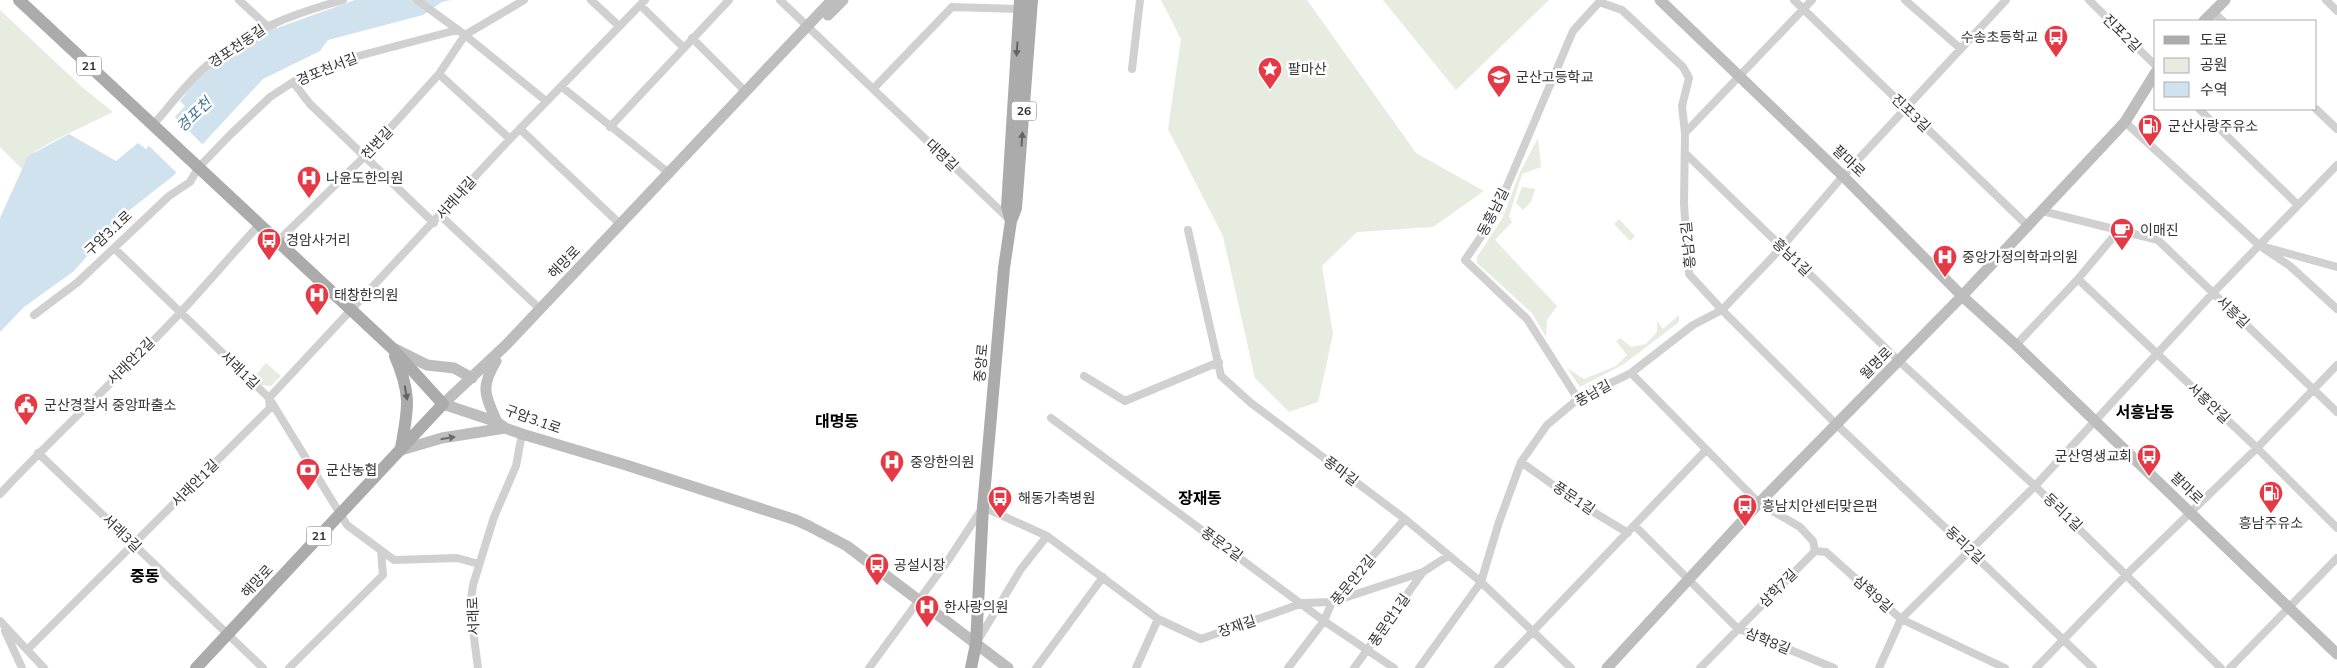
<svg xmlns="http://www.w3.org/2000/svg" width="2337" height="668" viewBox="0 0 2337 668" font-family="Mulish,'Noto Sans KR',sans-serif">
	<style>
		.green { fill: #e6ecdf }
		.water { fill: #cfe2ee }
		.pier { fill: #fff }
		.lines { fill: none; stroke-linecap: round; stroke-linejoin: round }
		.street { stroke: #d0d0d0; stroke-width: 8 }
		.secondary { stroke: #bdbdbd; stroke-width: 11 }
		.primary { stroke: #ababab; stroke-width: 12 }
		.oneway { fill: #636363 }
		.oneway2 { fill: #6a6a6a }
		.labels { text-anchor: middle; stroke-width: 5; stroke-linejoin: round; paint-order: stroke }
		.shield { fill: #fff; stroke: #707070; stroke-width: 1 }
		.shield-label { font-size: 12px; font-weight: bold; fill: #333 }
		.street-label { font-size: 14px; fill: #333; stroke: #fff }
		.poi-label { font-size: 14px; fill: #333; stroke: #fff; text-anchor: start }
		.water-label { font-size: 15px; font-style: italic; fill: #3f7597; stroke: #fff }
		.quarter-label { font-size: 16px; font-weight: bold; fill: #000; stroke: #fff }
	</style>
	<rect width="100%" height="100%" fill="#fff"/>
	<path class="green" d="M 1161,0 L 1307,0 L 1416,153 L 1484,191 L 1433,227 L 1357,232 L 1322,266 L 1333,334 L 1318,402 L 1289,412 L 1255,378 L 1223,236 L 1168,129 L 1181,39 Z
		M 1383,0 L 1549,0 L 1456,90 Z
		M 0,10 L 82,87 L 113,112 L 55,140 L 34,152 L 24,171 L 0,147 Z
		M 1538,138 L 1541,167 L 1522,174 L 1509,216 L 1512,222 L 1495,240 L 1557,306 L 1547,320 L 1546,337 L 1532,313 L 1477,263 L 1477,257 L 1502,219 L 1520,172 Z
		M 1522,187 L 1535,189 L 1531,202 L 1523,210 L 1516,203 Z
		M 1619,219 L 1635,236 L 1630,241 L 1614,224 Z
		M 1679,315 L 1679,322 L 1624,364 L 1580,387 L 1567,368 L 1584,379 L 1616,366 L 1627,355 L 1616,341 L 1620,338 L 1631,347 L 1646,344 L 1657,332 L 1657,321 L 1663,329 Z
		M 266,363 L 281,376 L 271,386 L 261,385 L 254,377 Z"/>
	<path class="water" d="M 355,0 L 451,0 L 442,2 L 423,15 L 328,40 L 320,51 L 263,79 L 173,176 L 122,216 L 74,271 L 24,307 L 0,332 L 0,218 L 28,156 L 69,134 L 116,161 L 138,143 L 146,149 L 185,106 L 180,101 L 203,71 L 245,40 L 275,24 L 277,28 Z"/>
	<path class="pier" d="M 175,117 L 204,146 L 178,174 L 148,145 Z"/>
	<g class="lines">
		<path class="street" d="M 239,0 L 266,25
			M 417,0 L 465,35 L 546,101
			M 591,0 L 619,26
			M 780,0 L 1010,220
			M 1794,0 L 2028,226
			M 1905,0 L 1961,49
			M 2089,0 L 2156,66
			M 2326,0 L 2337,11
			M 1599,2 L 1622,10 L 1683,67 L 1689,78 L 1682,106 L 1685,133 L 1684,204 L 1689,274 L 1722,310 L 1836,424 L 2093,668
			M 640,5 L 683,47
			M 952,7 L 1022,9
			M 2213,12 L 2223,21
			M 692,38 L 746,92
			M 1132,69 L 1140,0
			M 439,74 L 510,139
			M 293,82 L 310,104 L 434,223
			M 562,87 L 670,174
			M 873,89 L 952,7
			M 2199,109 L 2297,204
			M 2316,109 L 2337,129
			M 2125,122 L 2260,246 L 2290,266 L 2337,309
			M 153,125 C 169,107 185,85 204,68 C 244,32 292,14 343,0
			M 610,127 L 729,0
			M 520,129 L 621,225
			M 1685,133 L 1812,0
			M 1685,153 L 1899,361 L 2035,486 L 2221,668
			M 2042,211 L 2158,240 L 2337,412
			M 441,216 L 540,309
			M 1188,230 L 1221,376 L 1251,403 L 1405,519 L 1481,582 L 1571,668
			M 278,241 L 364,157 L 439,74 L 465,35 L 524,0
			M 2265,247 L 2337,267
			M 114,248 L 269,398 L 347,525 L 394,560 L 457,558 L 479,564
			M 2078,279 L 2257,448 L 2337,528
			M 34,315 L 78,282 L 169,196 L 190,182 L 198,168 L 231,134 L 270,97 L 293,82 L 343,60 L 457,30
			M 2016,345 L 2078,279 L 2119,230
			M 1631,373 L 1759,503 L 1800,527 L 1813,541 L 1815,551
			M 1084,376 L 1125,401 L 1219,362
			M 1578,399 L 1527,319 L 1465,260 L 1493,219 L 1573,31 L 1601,0
			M 1051,418 L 1324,621 L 1394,668
			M 38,453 L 263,668
			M 1521,462 L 1577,502 L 1628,533
			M 0,494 C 58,431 122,375 180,313 C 207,284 232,254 259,225
			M 1635,526 L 1737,628 L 1834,668
			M 1815,551 L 1826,552 L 1901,619 L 2005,668
			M 0,621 L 44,668
			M 5,631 L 22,668
			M 978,640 L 1021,569 L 1047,536
			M 27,650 L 270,408 L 269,398 L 510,139 L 645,0
			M 289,668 L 383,575 L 381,551
			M 478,668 L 470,607 L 473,585 L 494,517 L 516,466 L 522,434
			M 869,668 L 949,559 L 983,507 L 1047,536 L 1158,619 L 1201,639 L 1303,603 L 1332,602 L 1423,572 L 1448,556
			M 1036,668 L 1103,577
			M 1136,668 L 1158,619
			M 1288,668 L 1324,621 L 1332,602 L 1405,519
			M 1354,668 L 1423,572
			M 1419,668 L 1481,582 L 1499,522 L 1521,462 L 1547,425 L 1578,399 L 1631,373 L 1693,325 L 1722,310 L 1782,247 L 1843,176 L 2006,0
			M 1498,668 L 1706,450
			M 1700,668 L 1815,551
			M 1879,668 L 1901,619 L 2035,486 L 2213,293 L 2337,165
			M 2036,668 L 2127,574 L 2257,448 L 2337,365
			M 2230,668 L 2337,558"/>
		<path class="secondary" d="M 1660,0 L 1843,176 L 1962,296 L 2016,345 L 2337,654
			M 828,15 L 843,0
			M 2204,21 L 2225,0
			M 393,348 L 427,365 L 454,368 L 472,378
			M 496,361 C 480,388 485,395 497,422
			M 443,404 L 497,422 L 505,428 L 522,434 L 626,465 L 796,520 L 809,526 L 847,546 L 1008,668
			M 443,404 L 506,345 L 832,0
			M 401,450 L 442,438 L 505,428
			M 1607,668 L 1759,503 L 1962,296 L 2125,122 L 2156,72"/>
		<path class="primary" d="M 19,0 L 391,347 L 443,404 L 196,668
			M 1011,221 L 1007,207 L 1020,0
			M 395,356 C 412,395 408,409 401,448
			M 971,668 L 976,644 L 983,507 L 1004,268 L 1011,221 L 1016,208 L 1032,0"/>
	</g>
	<defs><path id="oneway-solid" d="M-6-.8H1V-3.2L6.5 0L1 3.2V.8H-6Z" transform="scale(1.25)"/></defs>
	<g class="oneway">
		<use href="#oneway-solid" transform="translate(1017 49) rotate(94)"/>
		<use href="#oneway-solid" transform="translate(1022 139) rotate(-86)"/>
		<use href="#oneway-solid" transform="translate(406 393) rotate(80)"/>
	</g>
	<use class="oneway2" href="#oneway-solid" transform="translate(448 438) rotate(-9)"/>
	<defs>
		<symbol id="bus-pin" viewBox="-11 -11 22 30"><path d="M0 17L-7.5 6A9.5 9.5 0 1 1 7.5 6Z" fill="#e63946" stroke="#fff"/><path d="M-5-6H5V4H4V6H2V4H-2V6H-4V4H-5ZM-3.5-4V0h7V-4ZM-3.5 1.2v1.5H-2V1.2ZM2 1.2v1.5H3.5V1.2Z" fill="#fff"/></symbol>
		<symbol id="sight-pin" viewBox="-11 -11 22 30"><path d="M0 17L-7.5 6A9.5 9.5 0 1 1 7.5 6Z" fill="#e63946" stroke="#fff"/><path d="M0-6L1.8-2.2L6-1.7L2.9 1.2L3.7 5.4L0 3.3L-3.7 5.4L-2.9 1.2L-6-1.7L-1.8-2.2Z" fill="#fff"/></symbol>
		<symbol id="school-pin" viewBox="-11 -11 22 30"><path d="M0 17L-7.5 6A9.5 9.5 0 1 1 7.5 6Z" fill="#e63946" stroke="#fff"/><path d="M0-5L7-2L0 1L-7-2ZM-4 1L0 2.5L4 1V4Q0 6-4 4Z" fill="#fff"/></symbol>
		<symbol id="fuel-pin" viewBox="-11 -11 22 30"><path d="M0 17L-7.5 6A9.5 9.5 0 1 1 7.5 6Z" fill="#e63946" stroke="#fff"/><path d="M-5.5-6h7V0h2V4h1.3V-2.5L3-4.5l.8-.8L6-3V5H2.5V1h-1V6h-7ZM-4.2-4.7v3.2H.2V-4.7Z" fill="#fff"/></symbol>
		<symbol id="hospital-pin" viewBox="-11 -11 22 30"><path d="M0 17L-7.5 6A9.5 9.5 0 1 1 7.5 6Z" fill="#e63946" stroke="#fff"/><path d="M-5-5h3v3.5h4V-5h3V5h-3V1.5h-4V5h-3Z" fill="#fff"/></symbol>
		<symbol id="cafe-pin" viewBox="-11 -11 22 30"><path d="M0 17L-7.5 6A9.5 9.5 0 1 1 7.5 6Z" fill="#e63946" stroke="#fff"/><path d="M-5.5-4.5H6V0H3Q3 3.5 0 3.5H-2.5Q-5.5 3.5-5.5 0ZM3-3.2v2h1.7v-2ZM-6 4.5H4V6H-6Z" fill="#fff"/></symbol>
		<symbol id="civic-pin" viewBox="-11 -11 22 30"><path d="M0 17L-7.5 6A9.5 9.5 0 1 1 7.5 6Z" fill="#e63946" stroke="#fff"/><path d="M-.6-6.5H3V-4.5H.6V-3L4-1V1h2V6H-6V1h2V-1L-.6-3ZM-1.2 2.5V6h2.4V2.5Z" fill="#fff"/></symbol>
		<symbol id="bank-pin" viewBox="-11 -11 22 30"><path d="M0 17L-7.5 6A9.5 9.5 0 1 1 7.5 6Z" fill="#e63946" stroke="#fff"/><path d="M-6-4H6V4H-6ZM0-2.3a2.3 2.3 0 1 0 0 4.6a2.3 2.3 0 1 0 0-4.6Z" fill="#fff"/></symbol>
	</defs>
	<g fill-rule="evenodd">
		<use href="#bus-pin" x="2042" y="23" width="28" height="38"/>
		<use href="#sight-pin" x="1256" y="55" width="28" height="38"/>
		<use href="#school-pin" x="1485" y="63" width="28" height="38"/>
		<use href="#fuel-pin" x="2136" y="112" width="28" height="38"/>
		<use href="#hospital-pin" x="295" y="164" width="28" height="38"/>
		<use href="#cafe-pin" x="2108" y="216" width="28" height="38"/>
		<use href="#bus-pin" x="255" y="226" width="28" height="38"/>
		<use href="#hospital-pin" x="1931" y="243" width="28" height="38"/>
		<use href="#hospital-pin" x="303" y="281" width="28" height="38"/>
		<use href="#civic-pin" x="12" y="391" width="28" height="38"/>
		<use href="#bus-pin" x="2135" y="442" width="28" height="38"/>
		<use href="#hospital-pin" x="878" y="448" width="28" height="38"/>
		<use href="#bank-pin" x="294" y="456" width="28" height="38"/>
		<use href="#fuel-pin" x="2257" y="479" width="28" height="38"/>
		<use href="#bus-pin" x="986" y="484" width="28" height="38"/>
		<use href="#bus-pin" x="1731" y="492" width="28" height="38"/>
		<use href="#bus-pin" x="863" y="551" width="28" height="38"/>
		<use href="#hospital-pin" x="913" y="593" width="28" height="38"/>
	</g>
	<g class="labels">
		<g class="shield">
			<rect x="76.5" y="56.5" width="25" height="19" rx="4"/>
			<rect x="1011.5" y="101.5" width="25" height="19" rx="4"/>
			<rect x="306.5" y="526.5" width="25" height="19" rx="4"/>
		</g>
		<g class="shield-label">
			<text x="89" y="70">21</text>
			<text x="1024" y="115">26</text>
			<text x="319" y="540">21</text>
		</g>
		<g class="street-label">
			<text transform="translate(2122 33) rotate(45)" y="5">진포2길</text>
			<text transform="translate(237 46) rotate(-34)" y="5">경포천동길</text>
			<text transform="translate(327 69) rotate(-22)" y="5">경포천서길</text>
			<text transform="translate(1911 113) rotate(44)" y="5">진포3길</text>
			<text transform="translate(377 143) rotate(-47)" y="5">천변길</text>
			<text transform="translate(942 155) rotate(44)" y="5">대명길</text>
			<text transform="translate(1849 161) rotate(44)" y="5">팔마로</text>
			<text transform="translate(456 198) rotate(-48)" y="5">서래내길</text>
			<text transform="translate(1493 212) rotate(-63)" y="5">동흥남길</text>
			<text transform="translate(108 233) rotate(-43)" y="5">구암3.1로</text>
			<text transform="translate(1688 245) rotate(-95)" y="5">흥남2길</text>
			<text transform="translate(1792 257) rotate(44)" y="5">흥남1길</text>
			<text transform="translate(564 262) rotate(-46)" y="5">해망로</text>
			<text transform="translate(2233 312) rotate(44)" y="5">서흥길</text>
			<text transform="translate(131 361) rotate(-45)" y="5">서래안2길</text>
			<text transform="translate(981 363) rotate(-85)" y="5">중앙로</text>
			<text transform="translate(1876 363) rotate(-45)" y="5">월명로</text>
			<text transform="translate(240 370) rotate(44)" y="5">서래1길</text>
			<text transform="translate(1593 393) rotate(-29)" y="5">풍남길</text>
			<text transform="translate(2209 403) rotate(43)" y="5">서흥안길</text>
			<text transform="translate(533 419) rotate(20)" y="5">구암3.1로</text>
			<text transform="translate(1341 471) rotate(37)" y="5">풍마길</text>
			<text transform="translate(195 483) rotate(-45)" y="5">서래안1길</text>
			<text transform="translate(2187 488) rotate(44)" y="5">팔마로</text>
			<text transform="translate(1574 498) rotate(34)" y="5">풍문1길</text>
			<text transform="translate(2063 512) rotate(44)" y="5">동리1길</text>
			<text transform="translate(122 533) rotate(44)" y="5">서래3길</text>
			<text transform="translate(1222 544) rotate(36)" y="5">풍문2길</text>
			<text transform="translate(1965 545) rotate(43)" y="5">동리2길</text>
			<text transform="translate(1353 580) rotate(-50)" y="5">풍문안2길</text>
			<text transform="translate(257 581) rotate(-47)" y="5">해망로</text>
			<text transform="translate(1778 588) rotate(-45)" y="5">삼학7길</text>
			<text transform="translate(1873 594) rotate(42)" y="5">삼학9길</text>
			<text transform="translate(473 616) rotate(-92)" y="5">서래로</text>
			<text transform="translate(1389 620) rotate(-55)" y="5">풍문안1길</text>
			<text transform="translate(1237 626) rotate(-19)" y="5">장재길</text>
			<text transform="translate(1768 641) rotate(22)" y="5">삼학8길</text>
		</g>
		<g class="poi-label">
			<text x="2038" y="42" text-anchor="end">수송초등학교</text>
			<text x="1288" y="74">팔마산</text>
			<text x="1516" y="82">군산고등학교</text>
			<text x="2168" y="131">군산사랑주유소</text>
			<text x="326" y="183">나윤도한의원</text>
			<text x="2140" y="235">이매진</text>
			<text x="286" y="245">경암사거리</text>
			<text x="1962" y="262">중앙가정의학과의원</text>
			<text x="334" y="300">태창한의원</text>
			<text x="44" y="410">군산경찰서 중앙파출소</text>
			<text x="2132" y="461" text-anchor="end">군산영생교회</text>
			<text x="910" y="467">중앙한의원</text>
			<text x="326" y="475">군산농협</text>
			<text x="1018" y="503">해동가축병원</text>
			<text x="1762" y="511">흥남치안센터맞은편</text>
			<text x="2271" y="528" text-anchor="middle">흥남주유소</text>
			<text x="894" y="570">공설시장</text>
			<text x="944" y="612">한사랑의원</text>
		</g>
		<g class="water-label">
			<text transform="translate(194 115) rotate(-44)" y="5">경포천</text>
		</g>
		<g class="quarter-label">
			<text x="2145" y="418">서흥남동</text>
			<text x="837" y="427">대명동</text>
			<text x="1200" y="504">장재동</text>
			<text x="145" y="582">중동</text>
		</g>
	</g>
	<rect x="2154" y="20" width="162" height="90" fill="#ffffff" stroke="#adadad"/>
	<rect x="2164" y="36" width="25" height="8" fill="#ababab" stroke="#adadad"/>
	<text x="2200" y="45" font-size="15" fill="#333333">도로</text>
	<rect x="2164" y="58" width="25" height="15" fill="#e6ecdf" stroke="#adadad"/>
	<text x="2200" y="70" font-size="15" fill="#333333">공원</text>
	<rect x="2164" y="82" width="25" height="15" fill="#cfe2ee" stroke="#adadad"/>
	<text x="2200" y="95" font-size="15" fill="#333333">수역</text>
</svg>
